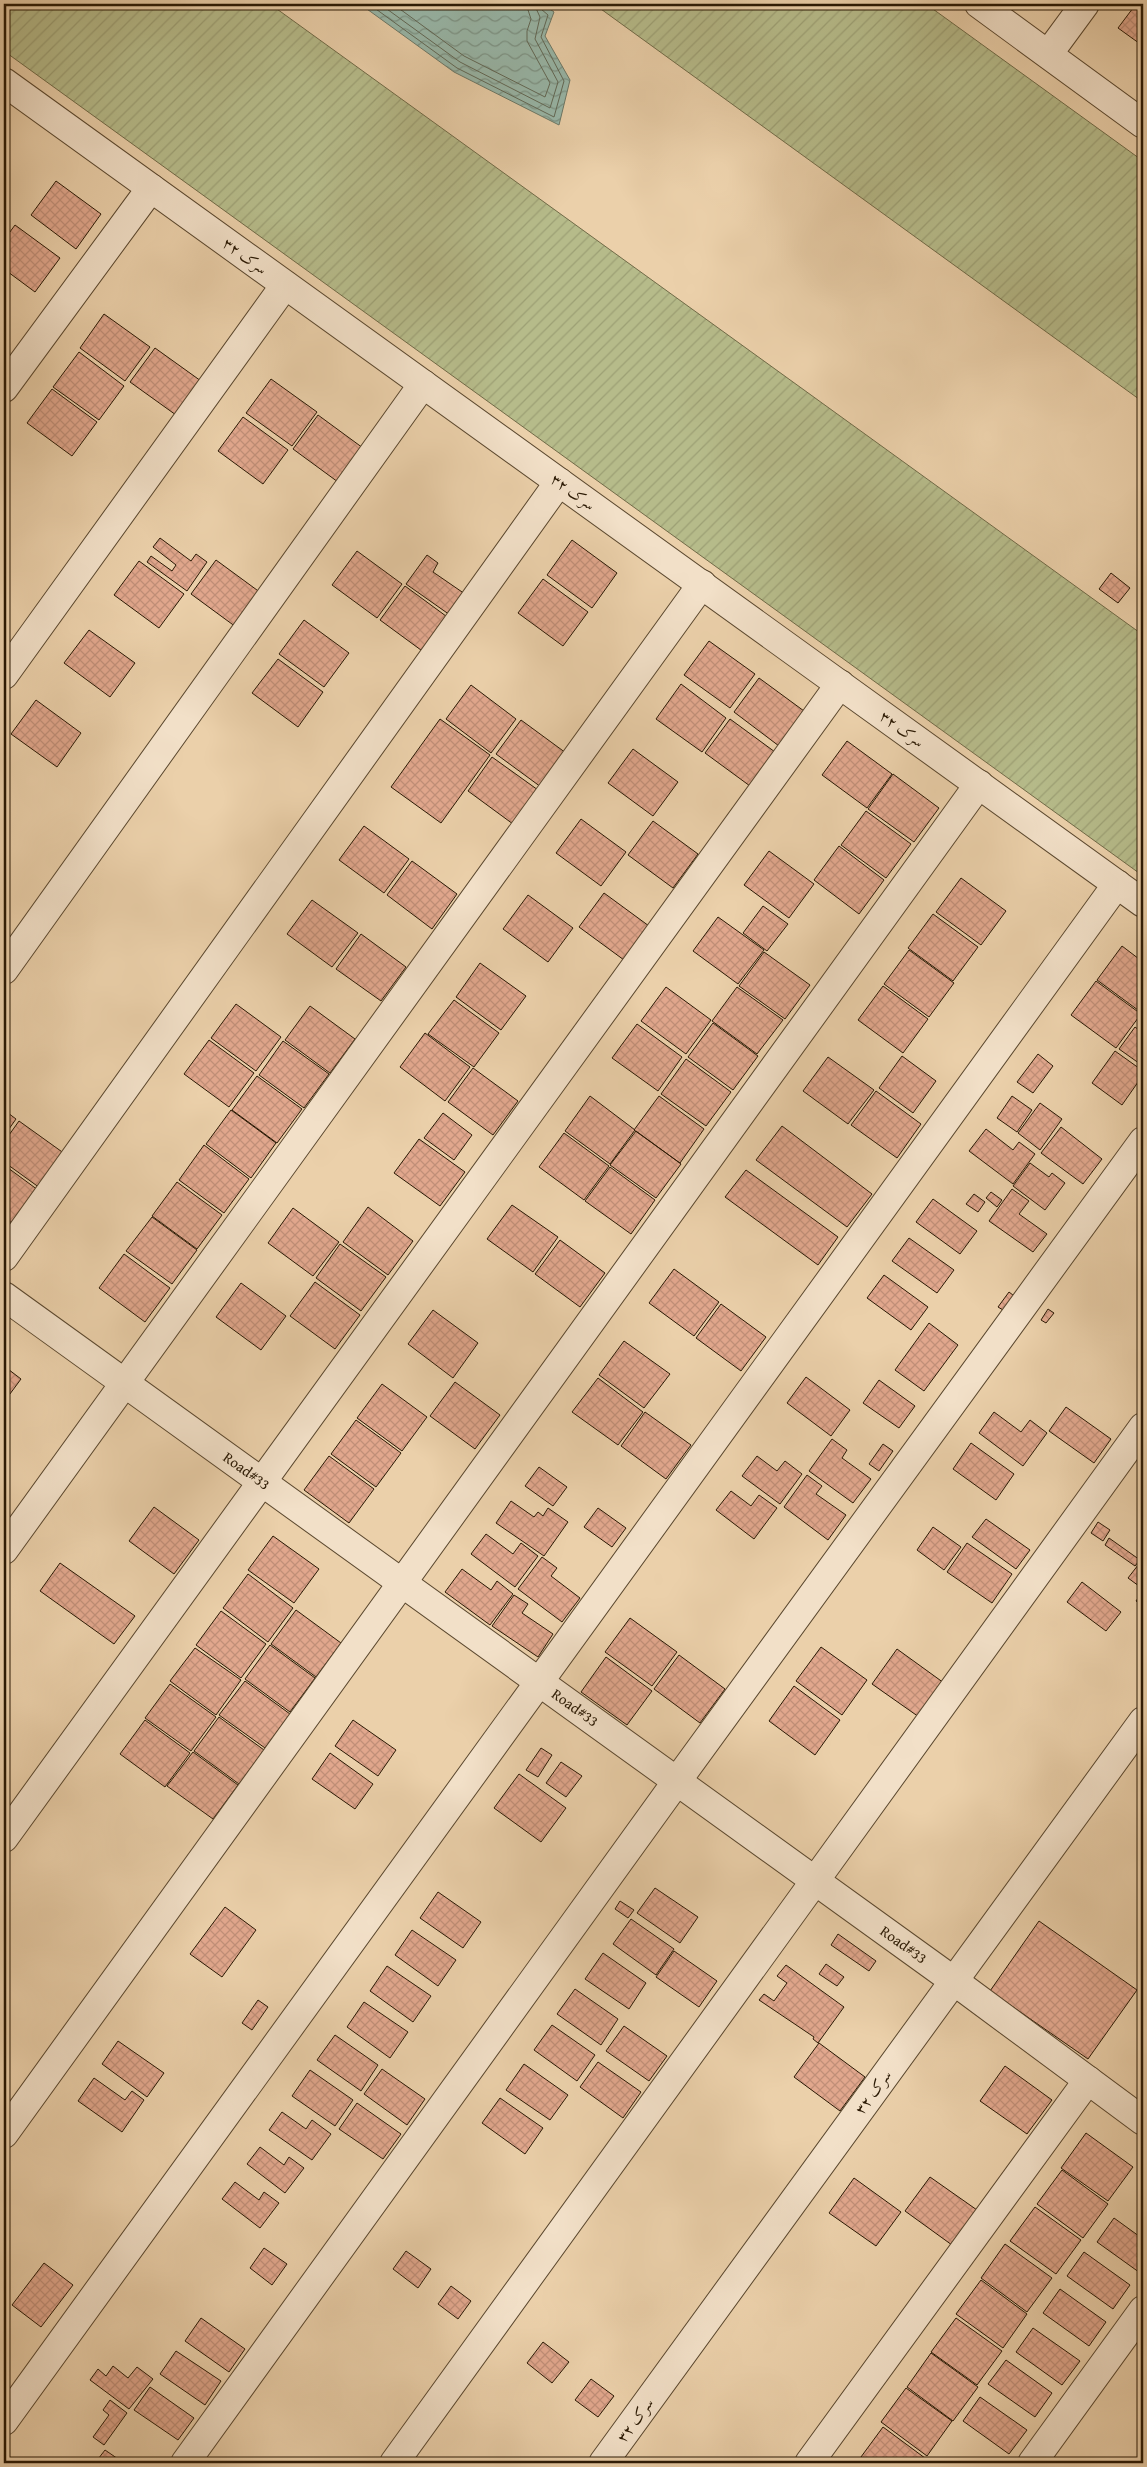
<svg xmlns="http://www.w3.org/2000/svg" width="1147" height="2467" viewBox="0 0 1147 2467" font-family="'Gentium Book Plus',Amiri,serif">
	<style>
		.garden { fill: url(#garden-furrows); stroke: #706a47 }
		.water { fill: url(#water-waves); stroke: #6c7867 }
		.lines { fill: none; stroke-linecap: round; stroke-linejoin: round }
		.shore { stroke: #616856; stroke-width: 1 }
		.building { fill: url(#building-cross-hatch); stroke: #2a1904 }
		.minor-casing { stroke: #5a472e; stroke-width: 30 }
		.minor { stroke: #f2e0c8; stroke-width: 28 }
		.labels { text-anchor: middle; stroke-width: 5; stroke-linejoin: round; paint-order: stroke }
		.street-label { font-size: 15px; fill: #2a1904; stroke: #f2e0c8 }
	</style>
	<defs>
		<pattern id="garden-furrows" width="10" height="10" patternUnits="userSpaceOnUse" patternTransform="scale(1.25)"><rect width="10" height="10" fill="#b6bb8a"/><path d="M-1 1l2-2M0 10L10 0M9 11l2-2" fill="none" stroke="#9da075"/></pattern>
		<pattern id="water-waves" width="16" height="10" patternUnits="userSpaceOnUse" patternTransform="scale(1.25)"><rect width="16" height="10" fill="#98b7a9"/><path d="M0 5q4-4 8 0t8 0" fill="none" stroke="#7c9487"/></pattern>
		<pattern id="building-cross-hatch" width="8" height="8" patternUnits="userSpaceOnUse" patternTransform="scale(1.25)"><rect width="8" height="8" fill="#e1a78d"/><path d="M0 0l8 8M0 8l8-8" fill="none" stroke="#c18f78"/></pattern>
	</defs>
	<rect width="100%" height="100%" fill="#ebd0aa"/>
	<filter id="stains"><feTurbulence type="fractalNoise" baseFrequency=".004" numOctaves="4"/><feColorMatrix values="0 0 0 0 .2 0 0 0 0 .09 0 0 0 0 .02 0 0 0 .5 -.17"/></filter>
	<radialGradient id="worn" r=".72"><stop offset=".6" stop-color="#630" stop-opacity="0"/><stop offset="1" stop-color="#630" stop-opacity=".3"/></radialGradient>
	<path class="garden" d="M 4,4 L 270,4 L 1143,635 L 1143,867 L 1139,873 L 4,51 Z
		M 594,4 L 926,4 L 1143,161 L 1143,402 Z"/>
	<path class="water" d="M 360,4 L 543,4 L 554,12 L 545,36 L 570,80 L 559,125 L 454,72 Z"/>
	<g class="lines">
		<path class="shore" d="M 369,4 L 457,68 L 554,117 L 564,81 L 541,37 L 548,15 L 541,9 L 540,4
			M 380,4 L 460,62 L 550,108 L 558,82 L 535,39 L 540,17 L 534,4
			M 393,4 L 464,56 L 545,97 L 550,83 L 527,41 L 527,31 L 531,19 L 526,4"/>
	</g>
	<path class="building" d="M 1136,4 L 1143,4 L 1143,46 L 1118,28 Z
		M 1143,91 L 1143,101 L 1138,98 Z
		M 56,181 L 101,214 L 76,249 L 31,215 Z
		M 15,225 L 60,258 L 35,292 L 4,269 L 4,240 Z
		M 104,314 L 150,347 L 125,381 L 80,348 Z
		M 155,348 L 201,381 L 176,415 L 130,382 Z
		M 79,352 L 124,386 L 99,420 L 53,387 Z
		M 271,379 L 317,412 L 292,446 L 246,413 Z
		M 52,389 L 97,422 L 72,456 L 27,423 Z
		M 318,415 L 363,448 L 338,482 L 293,449 Z
		M 243,417 L 288,450 L 263,484 L 218,451 Z
		M 160,538 L 191,561 L 196,554 L 207,562 L 187,591 L 147,562 L 151,556 L 172,571 L 176,565 L 153,547 Z
		M 572,540 L 617,573 L 592,608 L 547,575 Z
		M 357,551 L 402,584 L 377,618 L 332,585 Z
		M 427,555 L 438,563 L 433,572 L 465,594 L 450,615 L 406,584 Z
		M 216,560 L 261,593 L 236,627 L 191,594 Z
		M 139,561 L 184,594 L 159,628 L 114,595 Z
		M 1111,573 L 1130,588 L 1118,603 L 1099,589 Z
		M 543,579 L 588,612 L 563,646 L 518,613 Z
		M 405,586 L 450,619 L 425,653 L 380,620 Z
		M 304,620 L 349,653 L 324,687 L 279,654 Z
		M 89,630 L 135,663 L 110,697 L 64,663 Z
		M 709,641 L 755,674 L 730,708 L 684,675 Z
		M 278,659 L 323,692 L 298,727 L 252,693 Z
		M 759,678 L 804,711 L 779,746 L 734,712 Z
		M 681,684 L 726,718 L 702,752 L 656,719 Z
		M 471,685 L 516,719 L 491,753 L 446,719 Z
		M 36,700 L 81,733 L 57,767 L 11,734 Z
		M 440,719 L 490,755 L 441,823 L 391,787 Z
		M 730,719 L 775,752 L 750,786 L 705,753 Z
		M 521,720 L 566,753 L 541,787 L 496,754 Z
		M 847,741 L 892,774 L 867,808 L 822,775 Z
		M 633,749 L 678,782 L 653,816 L 608,783 Z
		M 492,757 L 538,790 L 513,824 L 468,791 Z
		M 893,774 L 939,808 L 914,842 L 868,809 Z
		M 866,811 L 911,844 L 886,878 L 841,845 Z
		M 581,819 L 626,852 L 601,886 L 556,853 Z
		M 653,821 L 698,854 L 673,888 L 628,855 Z
		M 364,826 L 409,859 L 384,893 L 339,860 Z
		M 839,846 L 884,880 L 859,914 L 814,880 Z
		M 769,851 L 814,884 L 789,918 L 744,885 Z
		M 412,861 L 457,894 L 432,929 L 387,895 Z
		M 961,878 L 1006,911 L 981,945 L 936,912 Z
		M 604,893 L 649,926 L 624,960 L 579,927 Z
		M 528,895 L 573,928 L 548,962 L 503,929 Z
		M 312,900 L 358,933 L 332,967 L 287,934 Z
		M 763,906 L 788,924 L 767,951 L 743,933 Z
		M 933,914 L 978,947 L 953,981 L 908,948 Z
		M 718,917 L 764,950 L 738,984 L 693,951 Z
		M 361,934 L 406,967 L 381,1001 L 336,969 Z
		M 1122,946 L 1143,962 L 1142,1013 L 1097,980 Z
		M 909,950 L 954,983 L 929,1017 L 884,984 Z
		M 764,952 L 810,985 L 785,1019 L 739,986 Z
		M 480,963 L 526,996 L 501,1030 L 456,997 Z
		M 1096,981 L 1141,1014 L 1116,1048 L 1071,1015 Z
		M 883,986 L 928,1019 L 903,1053 L 858,1020 Z
		M 666,987 L 711,1020 L 686,1054 L 641,1021 Z
		M 737,987 L 783,1020 L 757,1054 L 712,1021 Z
		M 454,1000 L 499,1033 L 474,1067 L 428,1034 Z
		M 236,1004 L 281,1037 L 256,1071 L 211,1038 Z
		M 310,1006 L 355,1039 L 330,1073 L 285,1040 Z
		M 713,1023 L 758,1056 L 733,1090 L 688,1057 Z
		M 637,1024 L 682,1057 L 658,1091 L 612,1058 Z
		M 1135,1027 L 1143,1033 L 1143,1066 L 1119,1049 Z
		M 425,1033 L 470,1067 L 445,1101 L 400,1067 Z
		M 209,1040 L 254,1073 L 229,1107 L 184,1074 Z
		M 283,1041 L 329,1074 L 304,1108 L 259,1075 Z
		M 1115,1051 L 1143,1071 L 1143,1075 L 1122,1105 L 1092,1083 Z
		M 1038,1054 L 1053,1066 L 1033,1093 L 1017,1082 Z
		M 902,1056 L 936,1081 L 913,1113 L 879,1088 Z
		M 828,1057 L 874,1090 L 848,1124 L 803,1091 Z
		M 686,1059 L 731,1092 L 706,1126 L 661,1094 Z
		M 473,1068 L 518,1101 L 493,1135 L 448,1102 Z
		M 257,1076 L 302,1109 L 277,1143 L 232,1110 Z
		M 876,1091 L 921,1124 L 897,1158 L 851,1125 Z
		M 590,1096 L 635,1130 L 610,1164 L 565,1131 Z
		M 659,1096 L 704,1129 L 680,1163 L 634,1130 Z
		M 1012,1096 L 1032,1110 L 1017,1132 L 997,1118 Z
		M 1040,1103 L 1062,1119 L 1040,1150 L 1018,1133 Z
		M 4,1110 L 16,1119 L 4,1136 Z
		M 231,1110 L 276,1143 L 251,1178 L 206,1144 Z
		M 443,1113 L 472,1135 L 454,1160 L 424,1138 Z
		M 19,1121 L 65,1154 L 40,1188 L 4,1162 L 4,1142 Z
		M 782,1126 L 872,1194 L 847,1227 L 756,1160 Z
		M 1061,1127 L 1102,1159 L 1083,1184 L 1041,1153 Z
		M 986,1129 L 1013,1150 L 1019,1142 L 1035,1154 L 1013,1184 L 969,1151 Z
		M 636,1131 L 681,1164 L 656,1198 L 610,1165 Z
		M 564,1133 L 609,1166 L 584,1200 L 539,1167 Z
		M 419,1139 L 465,1172 L 440,1206 L 394,1173 Z
		M 204,1145 L 249,1179 L 224,1213 L 179,1180 Z
		M 1030,1163 L 1049,1177 L 1052,1173 L 1065,1183 L 1045,1210 L 1013,1186 Z
		M 4,1165 L 38,1190 L 13,1224 L 4,1217 Z
		M 610,1167 L 655,1200 L 631,1234 L 585,1201 Z
		M 746,1170 L 838,1237 L 818,1265 L 725,1197 Z
		M 177,1182 L 222,1215 L 197,1249 L 152,1216 Z
		M 1012,1189 L 1029,1201 L 1019,1214 L 1047,1234 L 1033,1252 L 989,1221 Z
		M 991,1192 L 1002,1200 L 997,1207 L 986,1198 Z
		M 974,1194 L 985,1202 L 978,1212 L 966,1204 Z
		M 933,1199 L 977,1231 L 960,1254 L 916,1222 Z
		M 512,1205 L 558,1237 L 533,1272 L 487,1239 Z
		M 368,1207 L 413,1241 L 388,1275 L 343,1242 Z
		M 293,1208 L 339,1242 L 313,1276 L 268,1243 Z
		M 152,1217 L 197,1250 L 172,1284 L 126,1251 Z
		M 4,1220 L 12,1226 L 4,1237 Z
		M 909,1238 L 954,1270 L 937,1293 L 892,1261 Z
		M 560,1240 L 605,1273 L 580,1307 L 535,1274 Z
		M 340,1244 L 386,1277 L 361,1311 L 316,1278 Z
		M 124,1254 L 170,1288 L 145,1322 L 99,1288 Z
		M 674,1269 L 719,1302 L 694,1336 L 649,1303 Z
		M 884,1275 L 928,1307 L 911,1330 L 867,1298 Z
		M 315,1282 L 360,1315 L 335,1349 L 290,1316 Z
		M 241,1283 L 286,1316 L 261,1350 L 216,1317 Z
		M 1009,1292 L 1018,1299 L 1008,1313 L 998,1307 Z
		M 721,1304 L 766,1337 L 741,1371 L 696,1338 Z
		M 1048,1309 L 1054,1313 L 1046,1323 L 1041,1320 Z
		M 433,1310 L 478,1343 L 453,1378 L 408,1344 Z
		M 929,1323 L 958,1345 L 924,1391 L 895,1370 Z
		M 624,1341 L 670,1374 L 644,1408 L 599,1375 Z
		M 4,1366 L 21,1379 L 4,1402 Z
		M 806,1377 L 850,1410 L 831,1436 L 787,1403 Z
		M 598,1378 L 643,1412 L 618,1445 L 572,1412 Z
		M 879,1380 L 915,1406 L 899,1428 L 863,1403 Z
		M 455,1382 L 500,1415 L 475,1449 L 430,1416 Z
		M 382,1384 L 427,1417 L 402,1451 L 357,1418 Z
		M 1066,1407 L 1111,1439 L 1094,1463 L 1049,1431 Z
		M 645,1412 L 691,1445 L 666,1479 L 621,1446 Z
		M 994,1412 L 1021,1432 L 1030,1420 L 1047,1433 L 1023,1466 L 979,1433 Z
		M 356,1420 L 401,1453 L 376,1487 L 331,1454 Z
		M 832,1439 L 847,1450 L 842,1458 L 871,1479 L 853,1503 L 809,1471 Z
		M 971,1443 L 1014,1474 L 996,1500 L 953,1469 Z
		M 883,1444 L 893,1451 L 879,1471 L 869,1464 Z
		M 329,1456 L 374,1489 L 349,1523 L 304,1490 Z
		M 757,1456 L 777,1471 L 785,1461 L 802,1474 L 780,1504 L 742,1476 Z
		M 539,1467 L 567,1487 L 553,1506 L 525,1486 Z
		M 807,1475 L 822,1486 L 816,1494 L 846,1515 L 828,1540 L 784,1507 Z
		M 731,1491 L 751,1506 L 759,1495 L 777,1508 L 754,1539 L 716,1510 Z
		M 511,1501 L 534,1517 L 538,1512 L 543,1516 L 548,1508 L 568,1522 L 544,1556 L 496,1523 Z
		M 154,1507 L 199,1540 L 174,1574 L 129,1541 Z
		M 598,1508 L 626,1528 L 612,1547 L 584,1527 Z
		M 986,1519 L 1030,1550 L 1016,1569 L 972,1537 Z
		M 1098,1522 L 1110,1530 L 1103,1541 L 1091,1533 Z
		M 933,1527 L 961,1547 L 944,1570 L 917,1550 Z
		M 486,1534 L 513,1554 L 521,1543 L 538,1556 L 515,1587 L 471,1554 Z
		M 273,1536 L 319,1569 L 294,1603 L 248,1570 Z
		M 1109,1538 L 1140,1560 L 1135,1566 L 1105,1545 Z
		M 967,1543 L 1012,1574 L 992,1603 L 947,1572 Z
		M 542,1557 L 557,1568 L 551,1576 L 580,1598 L 562,1622 L 518,1589 Z
		M 1142,1560 L 1143,1561 L 1143,1589 L 1128,1578 Z
		M 60,1563 L 135,1616 L 114,1644 L 40,1591 Z
		M 462,1569 L 491,1590 L 497,1581 L 513,1594 L 490,1625 L 445,1592 Z
		M 248,1574 L 293,1608 L 268,1642 L 223,1608 Z
		M 1082,1582 L 1121,1612 L 1106,1631 L 1067,1602 Z
		M 1143,1591 L 1143,1606 L 1136,1601 Z
		M 514,1595 L 528,1604 L 522,1613 L 553,1634 L 538,1657 L 492,1626 Z
		M 296,1610 L 341,1643 L 316,1677 L 271,1644 Z
		M 221,1611 L 266,1644 L 241,1678 L 196,1645 Z
		M 630,1618 L 677,1652 L 652,1686 L 605,1652 Z
		M 270,1645 L 315,1678 L 290,1712 L 245,1679 Z
		M 821,1647 L 867,1680 L 842,1715 L 796,1681 Z
		M 195,1648 L 241,1680 L 216,1715 L 170,1681 Z
		M 897,1649 L 944,1683 L 919,1717 L 872,1684 Z
		M 679,1655 L 725,1689 L 700,1723 L 654,1689 Z
		M 606,1657 L 652,1691 L 627,1725 L 581,1692 Z
		M 245,1681 L 290,1714 L 265,1748 L 219,1715 Z
		M 170,1684 L 216,1717 L 191,1751 L 145,1718 Z
		M 794,1686 L 840,1720 L 815,1755 L 769,1721 Z
		M 219,1717 L 264,1750 L 239,1784 L 194,1751 Z
		M 145,1720 L 190,1753 L 165,1787 L 120,1754 Z
		M 353,1720 L 396,1750 L 378,1776 L 335,1746 Z
		M 541,1748 L 552,1755 L 538,1777 L 526,1770 Z
		M 193,1752 L 238,1785 L 213,1819 L 167,1786 Z
		M 330,1753 L 373,1784 L 355,1809 L 312,1779 Z
		M 561,1762 L 582,1776 L 566,1797 L 546,1783 Z
		M 519,1774 L 566,1808 L 541,1842 L 494,1808 Z
		M 655,1888 L 698,1917 L 680,1943 L 637,1913 Z
		M 438,1892 L 481,1922 L 463,1948 L 420,1918 Z
		M 620,1901 L 634,1910 L 628,1918 L 615,1909 Z
		M 225,1907 L 256,1930 L 222,1977 L 190,1954 Z
		M 631,1919 L 674,1949 L 656,1975 L 613,1944 Z
		M 1039,1921 L 1137,1990 L 1088,2059 L 990,1991 Z
		M 412,1930 L 456,1960 L 438,1986 L 395,1955 Z
		M 838,1934 L 876,1961 L 869,1971 L 831,1945 Z
		M 674,1951 L 717,1981 L 699,2007 L 656,1977 Z
		M 603,1953 L 646,1983 L 629,2009 L 585,1979 Z
		M 826,1964 L 844,1977 L 837,1986 L 819,1974 Z
		M 786,1965 L 844,2007 L 818,2043 L 813,2039 L 814,2037 L 759,2000 L 764,1994 L 774,2001 L 787,1983 L 777,1976 Z
		M 387,1966 L 431,1996 L 413,2022 L 370,1991 Z
		M 575,1989 L 618,2019 L 601,2045 L 557,2014 Z
		M 258,2000 L 268,2007 L 252,2030 L 242,2023 Z
		M 364,2002 L 408,2032 L 390,2058 L 347,2027 Z
		M 552,2025 L 595,2055 L 577,2081 L 534,2050 Z
		M 624,2026 L 667,2056 L 649,2081 L 606,2051 Z
		M 335,2035 L 378,2065 L 361,2091 L 317,2060 Z
		M 118,2041 L 164,2073 L 147,2097 L 102,2064 Z
		M 819,2043 L 865,2077 L 840,2111 L 794,2077 Z
		M 598,2062 L 641,2092 L 623,2118 L 580,2087 Z
		M 524,2064 L 568,2095 L 550,2120 L 506,2090 Z
		M 1005,2066 L 1052,2100 L 1027,2134 L 980,2101 Z
		M 382,2069 L 425,2099 L 407,2125 L 364,2094 Z
		M 310,2070 L 353,2100 L 335,2126 L 292,2096 Z
		M 94,2078 L 125,2100 L 132,2091 L 144,2100 L 122,2132 L 78,2101 Z
		M 500,2098 L 543,2128 L 525,2154 L 482,2123 Z
		M 357,2103 L 401,2134 L 383,2159 L 339,2129 Z
		M 282,2112 L 306,2129 L 312,2120 L 331,2134 L 312,2160 L 269,2130 Z
		M 1086,2133 L 1133,2167 L 1108,2201 L 1061,2168 Z
		M 260,2147 L 284,2165 L 289,2157 L 304,2168 L 285,2193 L 247,2164 Z
		M 1062,2170 L 1108,2204 L 1083,2238 L 1037,2204 Z
		M 930,2177 L 977,2210 L 952,2245 L 905,2211 Z
		M 854,2178 L 901,2212 L 876,2246 L 829,2213 Z
		M 235,2182 L 259,2200 L 264,2192 L 279,2203 L 260,2228 L 222,2199 Z
		M 1035,2207 L 1081,2240 L 1056,2274 L 1010,2241 Z
		M 1114,2218 L 1143,2239 L 1143,2275 L 1097,2242 Z
		M 1005,2244 L 1052,2278 L 1027,2312 L 981,2278 Z
		M 264,2248 L 287,2264 L 272,2285 L 250,2268 Z
		M 406,2251 L 431,2269 L 418,2288 L 393,2269 Z
		M 1084,2252 L 1130,2285 L 1113,2309 L 1067,2276 Z
		M 44,2263 L 73,2285 L 41,2327 L 12,2305 Z
		M 981,2280 L 1027,2314 L 1003,2348 L 956,2314 Z
		M 451,2286 L 471,2301 L 458,2319 L 438,2304 Z
		M 1060,2289 L 1106,2322 L 1089,2346 L 1043,2313 Z
		M 201,2318 L 245,2349 L 229,2372 L 185,2341 Z
		M 956,2318 L 1002,2351 L 977,2385 L 931,2352 Z
		M 1033,2328 L 1080,2361 L 1062,2385 L 1016,2352 Z
		M 543,2342 L 569,2362 L 552,2383 L 527,2363 Z
		M 176,2351 L 221,2381 L 205,2405 L 160,2374 Z
		M 931,2353 L 978,2387 L 953,2421 L 907,2387 Z
		M 1006,2360 L 1052,2393 L 1035,2417 L 988,2384 Z
		M 113,2366 L 128,2378 L 137,2367 L 153,2379 L 129,2409 L 90,2380 L 98,2369 L 106,2376 Z
		M 591,2379 L 614,2396 L 598,2417 L 575,2400 Z
		M 150,2387 L 194,2418 L 178,2440 L 134,2410 Z
		M 906,2388 L 952,2421 L 927,2456 L 881,2422 Z
		M 980,2397 L 1027,2430 L 1009,2454 L 963,2421 Z
		M 110,2400 L 127,2413 L 104,2445 L 93,2437 L 109,2415 L 103,2410 Z
		M 883,2427 L 929,2461 L 928,2463 L 861,2463 L 858,2461 Z
		M 105,2450 L 124,2463 L 95,2463 Z"/>
	<g class="lines">
		<defs>
			<g id="minor">
				<path d="M 979,4 L 1143,124"/>
				<path d="M 1049,53 L 1085,4"/>
				<path d="M 4,82 L 1143,903"/>
				<path d="M 4,388 L 151,188"/>
				<path d="M 4,675 L 285,285"/>
				<path d="M 4,970 L 423,384"/>
				<path d="M 4,1257 L 559,482"/>
				<path id="s1" d="M 4,1296 L 954,1981 L 1143,2121"/>
				<path d="M 4,1550 L 702,584"/>
				<path d="M 4,1838 L 840,684"/>
				<path d="M 4,2134 L 979,784"/>
				<path d="M 4,2421 L 1117,884"/>
				<path d="M 185,2463 L 677,1781 L 1143,1141"/>
				<path d="M 394,2463 L 1143,1427"/>
				<path d="M 603,2463 L 1143,1721"/>
				<path d="M 809,2463 L 1088,2080"/>
				<path d="M 1032,2463 L 1143,2310"/>
			</g>
		</defs>
		<use href="#minor" class="minor-casing"/>
		<use href="#minor" class="minor"/>
	</g>
	<g class="labels">
		<g class="street-label">
			<text transform="translate(245 256) rotate(36)" y="5">سرک ۳۲</text>
			<text transform="translate(573 492) rotate(36)" y="5">سرک ۳۲</text>
			<text transform="translate(902 729) rotate(36)" y="5">سرک ۳۲</text>
			<text dy="5" stroke="none"><textPath href="#s1" startOffset="299">Road#33</textPath></text>
			<text dy="5" stroke="none"><textPath href="#s1" startOffset="704">Road#33</textPath></text>
			<text dy="5" stroke="none"><textPath href="#s1" startOffset="1109">Road#33</textPath></text>
			<text transform="translate(873 2092) rotate(-54)" y="5">سرک ۳۲</text>
			<text transform="translate(635 2420) rotate(-54)" y="5">سرک ۳۲</text>
		</g>
	</g>
	<rect width="1147" height="2467" fill="none" stroke="#ebd0aa" stroke-width="20"/>
	<rect x="5" y="5" width="1137" height="2457" fill="none" stroke="#2a1904" stroke-width="2.5"/>
	<rect x="10" y="10" width="1127" height="2447" fill="none" stroke="#2a1904"/>
	<rect width="100%" height="100%" filter="url(#stains)"/>
	<rect width="100%" height="100%" fill="url(#worn)"/>
</svg>
